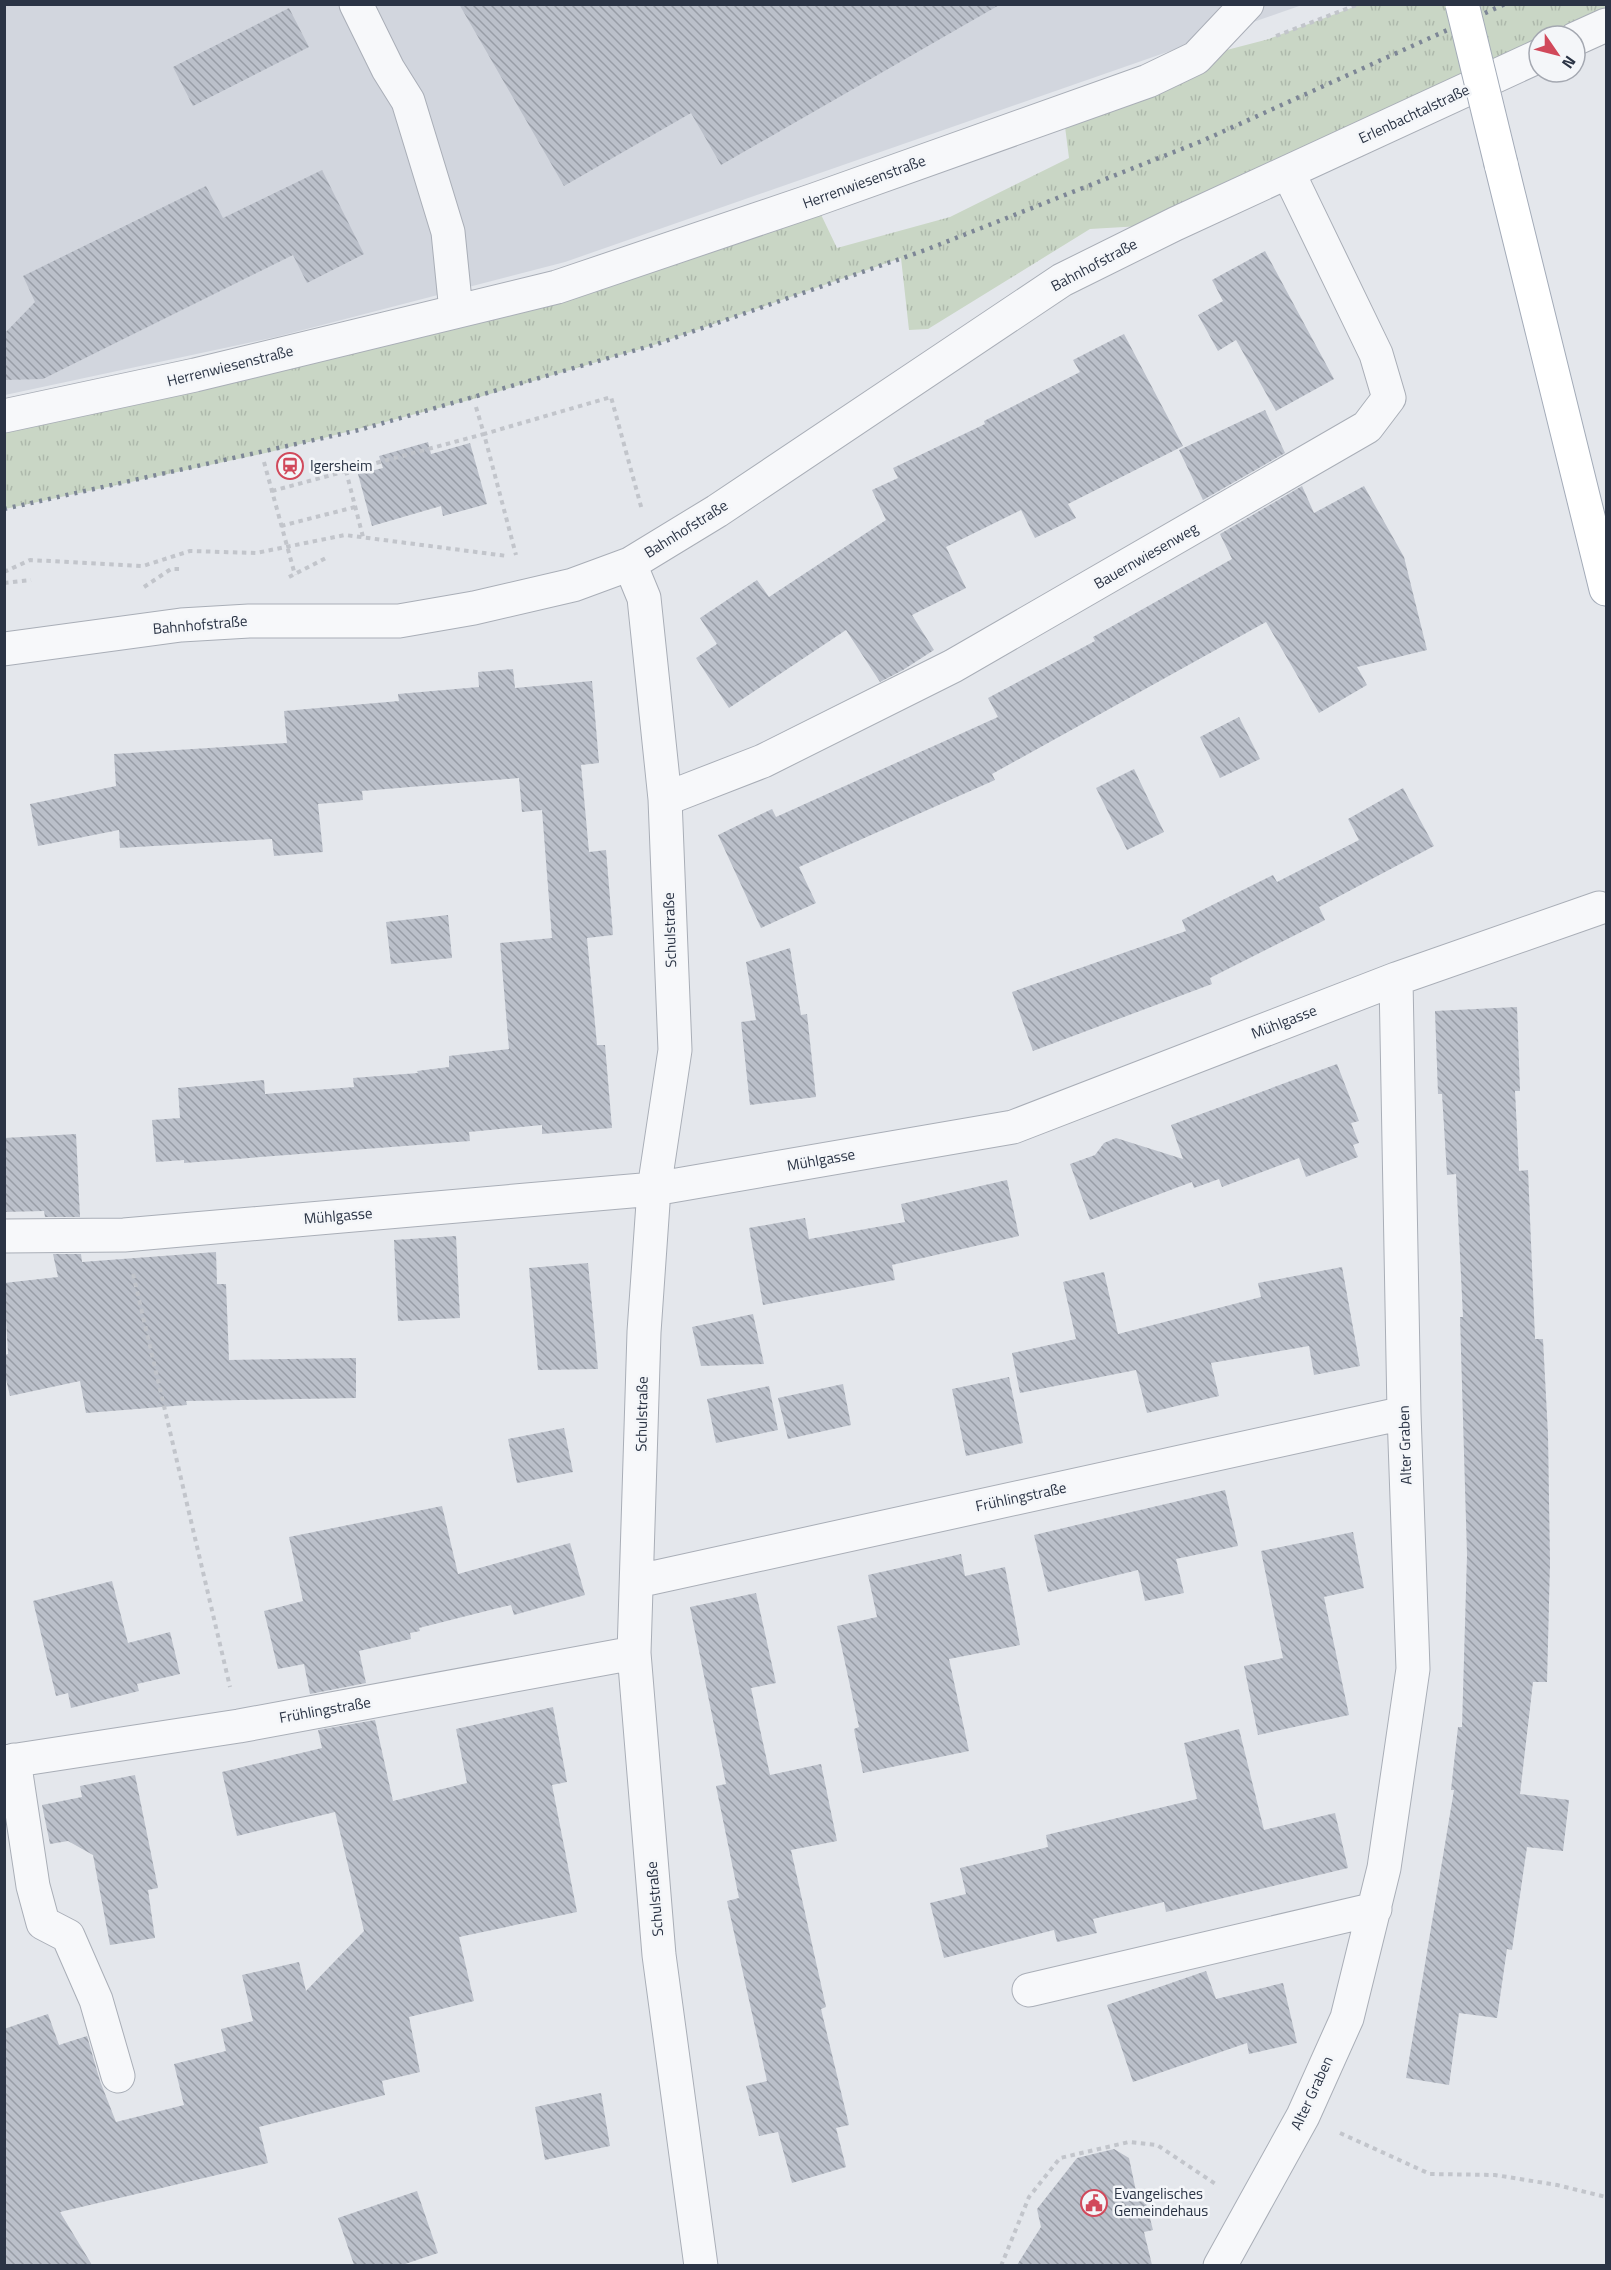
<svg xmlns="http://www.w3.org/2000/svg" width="1611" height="2270" viewBox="0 0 1611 2270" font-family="'Titillium Web',sans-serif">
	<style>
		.built { fill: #d2d6de }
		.grass { fill: url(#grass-tufts) }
		.building { fill: url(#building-back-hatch) }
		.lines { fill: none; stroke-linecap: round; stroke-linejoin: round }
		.minor-casing { stroke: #a9aeb7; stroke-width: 35 }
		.major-casing { stroke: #a3abb8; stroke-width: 35 }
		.path { stroke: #c2c5cb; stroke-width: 4; stroke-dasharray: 4.5 4.5; stroke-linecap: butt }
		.minor { stroke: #f7f8fa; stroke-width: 33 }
		.major { stroke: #fff; stroke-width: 33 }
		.rail { stroke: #7d8696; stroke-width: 4.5; stroke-dasharray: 3 6; stroke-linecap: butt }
		.major-bridge-casing { stroke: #a3abb8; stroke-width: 35; stroke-linecap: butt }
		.major-bridge { stroke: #fff; stroke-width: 33 }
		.labels { text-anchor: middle; stroke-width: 5; stroke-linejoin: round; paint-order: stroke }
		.street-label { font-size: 15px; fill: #2b3445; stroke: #f4f6f9 }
		.poi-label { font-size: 15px; fill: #2b3445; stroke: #f4f6f9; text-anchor: start }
	</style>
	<defs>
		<pattern id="grass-tufts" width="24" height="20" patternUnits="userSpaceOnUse" patternTransform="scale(1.5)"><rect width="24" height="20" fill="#c9d6c5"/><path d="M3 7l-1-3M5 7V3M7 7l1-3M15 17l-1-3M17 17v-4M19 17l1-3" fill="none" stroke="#adb8ab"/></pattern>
		<pattern id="building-back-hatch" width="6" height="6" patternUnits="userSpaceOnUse" patternTransform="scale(1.5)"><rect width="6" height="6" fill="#bbc0ca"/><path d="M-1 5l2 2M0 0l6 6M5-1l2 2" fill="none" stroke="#989da6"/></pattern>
	</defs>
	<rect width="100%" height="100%" fill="#e4e7ec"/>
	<path class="built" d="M 4,5 L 1302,5 L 565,262 L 276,337 L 5,395 Z"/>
	<path class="grass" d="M 1359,5 L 1606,5 L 1606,25 L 1575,36 L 1539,36 L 1539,56 L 1175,224 L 1090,229 L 928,329 L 909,330 L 901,258 L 657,344 L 473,399 L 270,452 L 5,509 L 5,416 L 195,375 L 814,200 L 837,248 L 950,217 L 1069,158 L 1063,111 L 1196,58 L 1269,39 Z"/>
	<path class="building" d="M 459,4 L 1001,4 L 721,165 L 691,113 L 564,186 Z
		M 289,8 L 309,47 L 193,106 L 173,67 Z
		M 322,170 L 364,254 L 307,283 L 293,255 L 43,379 L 4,380 L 4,334 L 35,302 L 23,276 L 206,186 L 223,218 Z
		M 1265,251 L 1334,379 L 1276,411 L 1236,340 L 1218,351 L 1198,315 L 1223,301 L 1212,280 Z
		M 1124,334 L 1183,446 L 1068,504 L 1076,518 L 1035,538 L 1021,510 L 946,547 L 966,588 L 912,615 L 934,650 L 903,670 L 880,682 L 846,630 L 729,708 L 696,658 L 717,644 L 700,618 L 757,580 L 769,597 L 886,520 L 872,490 L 898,478 L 893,468 L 985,424 L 984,421 L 1080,372 L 1073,360 Z
		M 1265,410 L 1285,453 L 1203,500 L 1179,450 Z
		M 428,442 L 431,454 L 470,443 L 487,504 L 443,516 L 441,506 L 372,526 L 358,474 L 383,468 L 379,456 Z
		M 1302,486 L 1314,513 L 1364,486 L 1404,557 L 1427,650 L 1357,667 L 1367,685 L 1319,713 L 1266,622 L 992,774 L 995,780 L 799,867 L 816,903 L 761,928 L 718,835 L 772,809 L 776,817 L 998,717 L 988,698 L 1095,641 L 1093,637 L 1232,559 L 1220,534 Z
		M 513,669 L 515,688 L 592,681 L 599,763 L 581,765 L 589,852 L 606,850 L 613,935 L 587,938 L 597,1045 L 605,1045 L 612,1128 L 542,1134 L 542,1125 L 469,1132 L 470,1141 L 184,1163 L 184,1160 L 156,1162 L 152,1120 L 180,1118 L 178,1088 L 264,1080 L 265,1094 L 354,1087 L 353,1078 L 418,1073 L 417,1071 L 449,1067 L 449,1056 L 509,1049 L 500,943 L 552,938 L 542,810 L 522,812 L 519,778 L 362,791 L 363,800 L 318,804 L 323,852 L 274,856 L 272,839 L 120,848 L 119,830 L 38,846 L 30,804 L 116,786 L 114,754 L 287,743 L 284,711 L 399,701 L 398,694 L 479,687 L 478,672 Z
		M 1239,717 L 1260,759 L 1220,778 L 1200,737 Z
		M 1134,769 L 1164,832 L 1127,850 L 1096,788 Z
		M 1403,788 L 1434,846 L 1319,907 L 1325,920 L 1210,978 L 1212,984 L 1033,1051 L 1012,992 L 1186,931 L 1182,920 L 1273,875 L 1277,882 L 1359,840 L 1348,819 Z
		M 448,915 L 452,958 L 391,964 L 386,922 Z
		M 790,948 L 801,1015 L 807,1014 L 816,1097 L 750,1105 L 741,1022 L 756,1020 L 746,962 Z
		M 1517,1007 L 1520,1091 L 1515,1091 L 1519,1171 L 1528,1170 L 1535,1339 L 1543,1339 L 1548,1435 L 1550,1563 L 1547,1682 L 1533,1682 L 1520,1794 L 1569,1800 L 1563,1851 L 1527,1847 L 1512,1950 L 1507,1949 L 1497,2018 L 1459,2013 L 1449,2085 L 1406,2078 L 1454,1790 L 1451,1790 L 1458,1727 L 1462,1727 L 1467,1555 L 1460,1317 L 1463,1317 L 1456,1174 L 1447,1175 L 1442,1094 L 1438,1094 L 1435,1011 Z
		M 1337,1064 L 1359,1121 L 1351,1123 L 1359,1143 L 1353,1145 L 1358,1157 L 1306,1177 L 1299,1158 L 1222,1187 L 1219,1179 L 1194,1188 L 1192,1182 L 1090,1220 L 1070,1164 L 1095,1155 L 1104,1143 L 1116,1138 L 1183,1159 L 1171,1125 Z
		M 76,1134 L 80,1217 L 45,1217 L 44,1211 L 4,1212 L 4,1138 Z
		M 1007,1180 L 1019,1236 L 892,1265 L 895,1280 L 763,1305 L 749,1228 L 805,1218 L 809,1239 L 905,1222 L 901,1204 Z
		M 456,1236 L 460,1318 L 398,1321 L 394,1240 Z
		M 216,1252 L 217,1284 L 226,1284 L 229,1360 L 356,1358 L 356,1398 L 186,1401 L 187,1405 L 86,1413 L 80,1381 L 10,1396 L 4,1371 L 4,1355 L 8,1354 L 4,1283 L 58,1277 L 53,1254 L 81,1254 L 82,1262 Z
		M 588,1263 L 598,1369 L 538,1370 L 529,1268 Z
		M 1342,1267 L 1360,1366 L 1314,1375 L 1309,1346 L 1211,1363 L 1219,1396 L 1147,1413 L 1136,1370 L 1020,1393 L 1012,1353 L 1076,1339 L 1063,1282 L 1104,1272 L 1118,1334 L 1261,1297 L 1258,1283 Z
		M 753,1314 L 764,1364 L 701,1366 L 692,1327 Z
		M 1009,1377 L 1023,1443 L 966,1456 L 952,1389 Z
		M 843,1384 L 851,1425 L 788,1439 L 778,1398 Z
		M 769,1386 L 778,1430 L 716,1443 L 707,1399 Z
		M 564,1428 L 573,1472 L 517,1483 L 508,1439 Z
		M 1225,1490 L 1238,1546 L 1176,1559 L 1184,1593 L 1145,1601 L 1138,1570 L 1048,1592 L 1034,1535 Z
		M 442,1506 L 458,1574 L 570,1543 L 585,1595 L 514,1615 L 511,1605 L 498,1608 L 419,1628 L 420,1631 L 410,1633 L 411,1639 L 359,1651 L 366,1683 L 310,1694 L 304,1664 L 278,1669 L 264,1611 L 303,1601 L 289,1537 Z
		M 1353,1532 L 1364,1588 L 1324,1597 L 1349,1715 L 1258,1735 L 1244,1666 L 1283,1658 L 1261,1551 Z
		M 961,1554 L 965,1576 L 1005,1567 L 1020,1645 L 949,1659 L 969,1751 L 863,1773 L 854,1729 L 859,1727 L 837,1626 L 877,1617 L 868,1575 Z
		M 112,1581 L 128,1643 L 170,1632 L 180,1674 L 137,1684 L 139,1691 L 71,1708 L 68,1693 L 56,1696 L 33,1601 Z
		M 756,1593 L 776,1683 L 751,1688 L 770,1775 L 821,1764 L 837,1841 L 791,1850 L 826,2007 L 821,2009 L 849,2125 L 836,2128 L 846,2167 L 792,2183 L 778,2132 L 759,2136 L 746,2086 L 767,2081 L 727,1901 L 739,1898 L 716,1786 L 726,1784 L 690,1607 Z
		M 553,1707 L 567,1782 L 552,1785 L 577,1912 L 459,1937 L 474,2001 L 409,2017 L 420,2072 L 382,2081 L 385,2095 L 259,2127 L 268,2163 L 60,2212 L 92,2265 L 4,2265 L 4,2029 L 48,2014 L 59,2045 L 87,2036 L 100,2081 L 116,2122 L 184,2105 L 174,2064 L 226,2051 L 221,2029 L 253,2021 L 242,1975 L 299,1962 L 306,1991 L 364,1931 L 335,1812 L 237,1836 L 222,1772 L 322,1748 L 318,1730 L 375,1720 L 393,1801 L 467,1783 L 456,1729 Z
		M 1239,1729 L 1264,1830 L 1335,1813 L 1348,1868 L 1166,1912 L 1164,1902 L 1093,1919 L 1097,1933 L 1057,1942 L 1054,1930 L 944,1958 L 930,1903 L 966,1894 L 960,1868 L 1048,1847 L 1046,1835 L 1197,1799 L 1184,1743 Z
		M 135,1775 L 158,1888 L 148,1890 L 155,1938 L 110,1945 L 93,1855 L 68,1841 L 50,1844 L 42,1805 L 82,1797 L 80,1786 Z
		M 1206,1971 L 1216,1999 L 1283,1983 L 1297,2043 L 1249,2054 L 1247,2043 L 1133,2082 L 1107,2005 Z
		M 601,2093 L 610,2146 L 545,2160 L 535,2107 Z
		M 1114,2149 L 1129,2158 L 1137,2196 L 1144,2195 L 1153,2230 L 1144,2232 L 1152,2265 L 1017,2265 L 1041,2227 L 1037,2209 L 1077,2158 Z
		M 417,2191 L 438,2253 L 402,2265 L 354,2265 L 338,2218 Z"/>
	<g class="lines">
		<defs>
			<path id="minor" d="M 356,4 L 388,69 L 408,101 L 448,232 L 456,311
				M 1575,39 L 1606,25
				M 4,416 L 195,375 L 557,287 L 814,200 L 1148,81 L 1196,58 L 1247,4
				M 630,564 L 644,598 L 665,799 L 675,1050 L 654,1189 L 644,1332 L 634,1653 L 659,1955 L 701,2266
				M 4,649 L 181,625 L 249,621 L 399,621 L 474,608 L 573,585 L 630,564 L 717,511 L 1062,280 L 1175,224 L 1539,56
				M 665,799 L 763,761 L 953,666 L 1367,427 L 1389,398 L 1376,354 L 1288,172
				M 4,1236 L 124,1235 L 654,1189 L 1013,1127 L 1396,979 L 1599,908
				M 638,1581 L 1404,1413
				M 14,1760 L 33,1886 L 43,1923 L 68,1936 L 96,2000 L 118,2076
				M 4,1762 L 239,1726 L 634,1653
				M 1029,1990 L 1375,1909
				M 1220,2266 L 1303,2116 L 1347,2018 L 1384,1868 L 1413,1669 L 1404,1413 L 1396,979"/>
			<path id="major" d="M 1501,164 L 1606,589"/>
		</defs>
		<use href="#minor" class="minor-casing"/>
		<use href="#major" class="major-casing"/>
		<path class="path" d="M 1276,36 L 1359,4
			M 476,407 L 484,434 L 611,397 L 642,510
			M 264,462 L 295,575
			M 346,471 L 363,537
			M 272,491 L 484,434 L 516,555
			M 281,526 L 355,507
			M 4,572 L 30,560 L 143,566 L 190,551 L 256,553 L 345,535 L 507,556
			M 289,577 L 328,557
			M 4,583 L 31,580
			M 144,587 L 171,569 L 179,569
			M 133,1274 L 230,1687
			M 1340,2133 L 1430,2174 L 1495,2175 L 1557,2185 L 1606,2197
			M 1001,2266 L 1029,2197 L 1060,2158 L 1129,2142 L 1157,2145 L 1217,2185"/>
		<use href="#minor" class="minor"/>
		<use href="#major" class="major"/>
		<path class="rail" d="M 4,509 L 359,430 L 657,344 L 928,249 L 1202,141 L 1505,4"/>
		<defs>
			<path id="major-bridge" d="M 1462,4 L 1501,164"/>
		</defs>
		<use href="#major-bridge" class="major-bridge-casing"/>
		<use href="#major-bridge" class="major-bridge"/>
	</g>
	<defs>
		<symbol id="station-ring" viewBox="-11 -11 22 22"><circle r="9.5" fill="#f4f6f9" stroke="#d1495b" stroke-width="1.5"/><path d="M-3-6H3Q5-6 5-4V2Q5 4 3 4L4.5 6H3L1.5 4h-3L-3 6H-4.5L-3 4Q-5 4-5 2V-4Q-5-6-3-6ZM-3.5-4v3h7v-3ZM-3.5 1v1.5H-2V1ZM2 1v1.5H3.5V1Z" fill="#d1495b"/></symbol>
		<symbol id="civic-ring" viewBox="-11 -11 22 22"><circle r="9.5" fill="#f4f6f9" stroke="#d1495b" stroke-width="1.5"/><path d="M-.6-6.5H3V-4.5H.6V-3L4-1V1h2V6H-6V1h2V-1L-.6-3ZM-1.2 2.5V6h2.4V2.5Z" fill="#d1495b"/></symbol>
	</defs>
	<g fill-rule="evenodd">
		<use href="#station-ring" x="275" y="451" width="30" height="30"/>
		<use href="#civic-ring" x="1079" y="2188" width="30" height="30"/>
	</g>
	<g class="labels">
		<g class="street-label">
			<text transform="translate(1414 114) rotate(-25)" y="5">Erlenbachtalstraße</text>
			<text transform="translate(864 182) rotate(-20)" y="5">Herrenwiesenstraße</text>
			<text transform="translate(1094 265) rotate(-28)" y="5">Bahnhofstraße</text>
			<text transform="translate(230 366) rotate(-14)" y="5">Herrenwiesenstraße</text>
			<text transform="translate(686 529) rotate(-32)" y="5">Bahnhofstraße</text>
			<text transform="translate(1146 556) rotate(-30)" y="5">Bauernwiesenweg</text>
			<text transform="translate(200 625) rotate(-5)" y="5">Bahnhofstraße</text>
			<text transform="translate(670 930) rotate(-92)" y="5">Schulstraße</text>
			<text transform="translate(1284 1022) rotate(-21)" y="5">Mühlgasse</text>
			<text transform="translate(821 1160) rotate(-10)" y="5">Mühlgasse</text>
			<text transform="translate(338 1216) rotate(-5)" y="5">Mühlgasse</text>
			<text transform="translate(642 1414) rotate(-89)" y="5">Schulstraße</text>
			<text transform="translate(1405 1445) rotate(-92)" y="5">Alter Graben</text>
			<text transform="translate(1021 1497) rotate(-12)" y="5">Frühlingstraße</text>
			<text transform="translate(325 1710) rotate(-10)" y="5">Frühlingstraße</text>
			<text transform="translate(655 1899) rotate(-95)" y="5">Schulstraße</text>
			<text transform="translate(1312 2093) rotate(-65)" y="5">Alter Graben</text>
		</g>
		<g class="poi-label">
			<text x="310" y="471">Igersheim</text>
			<text x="1114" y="2199">Evangelisches<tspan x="1114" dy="17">Gemeindehaus</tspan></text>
		</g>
	</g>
	<rect width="1611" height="2270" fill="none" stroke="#2b3445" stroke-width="12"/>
	<g transform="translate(1557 54) rotate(125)"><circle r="28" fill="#f4f6f9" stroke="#a4a8b1" stroke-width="1.5"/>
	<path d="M0-4.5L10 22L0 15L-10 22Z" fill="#d1495b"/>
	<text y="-9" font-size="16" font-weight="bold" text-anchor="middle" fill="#2b3445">N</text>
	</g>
</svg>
